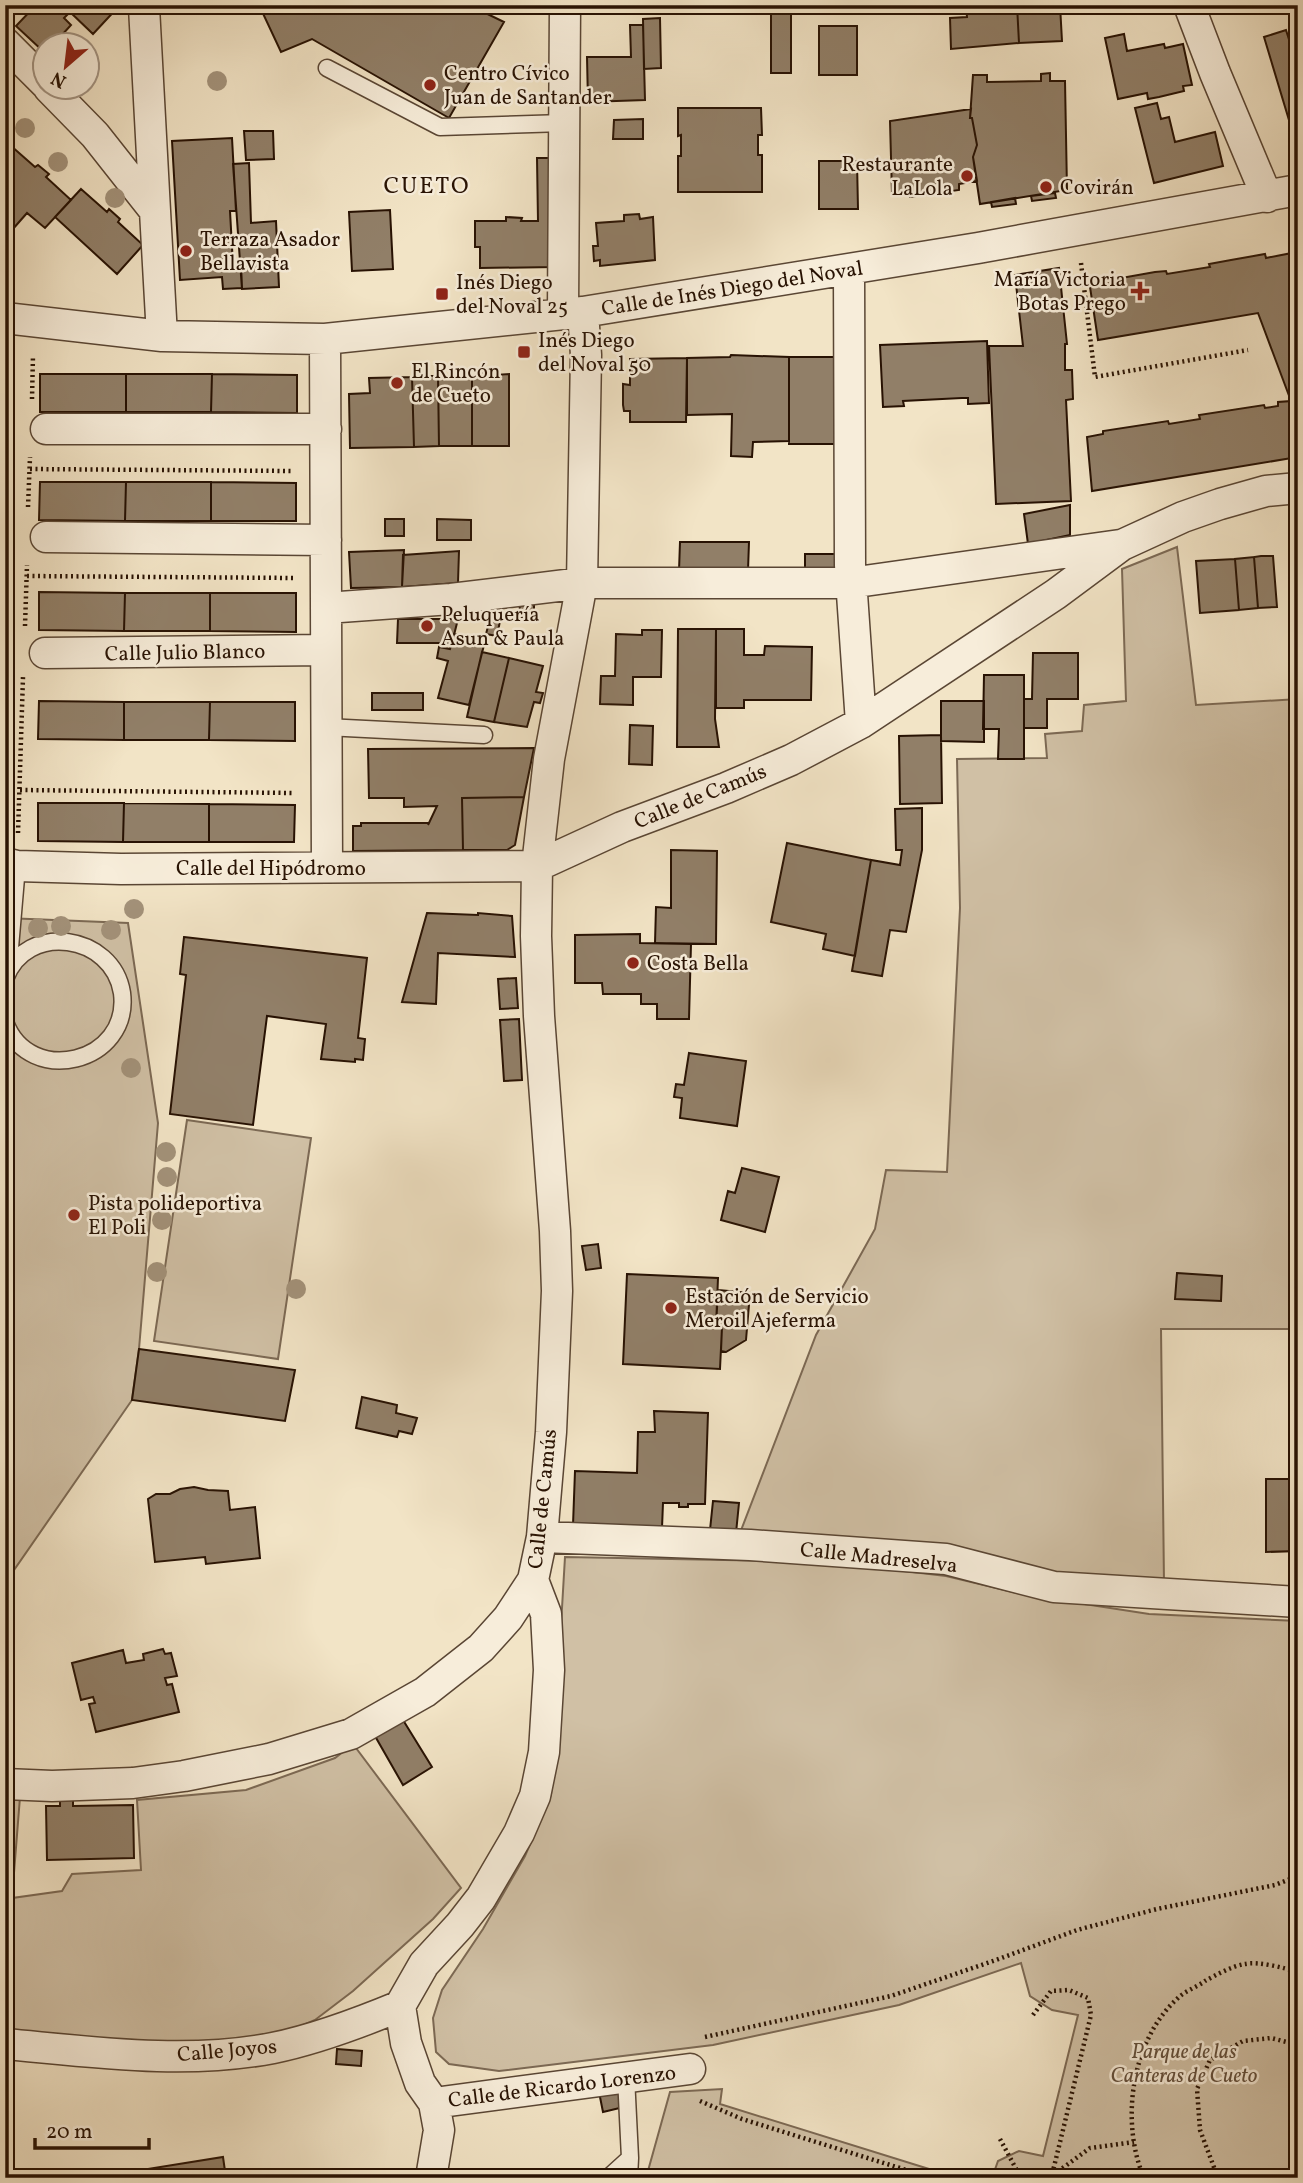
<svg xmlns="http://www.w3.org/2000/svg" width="1303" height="2183" viewBox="0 0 1303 2183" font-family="Vollkorn,serif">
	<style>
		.green { fill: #d0c0a5; stroke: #7c6954; stroke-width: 2 }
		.building { fill: #917f68; stroke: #281203; stroke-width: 2 }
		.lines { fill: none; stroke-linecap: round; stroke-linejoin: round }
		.service-casing { stroke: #5a4634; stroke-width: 19 }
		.minor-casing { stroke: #5a4634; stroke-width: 33 }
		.path { stroke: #281203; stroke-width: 4.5; stroke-dasharray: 2 3.5; stroke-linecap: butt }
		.service { stroke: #f7edda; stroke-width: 16 }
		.minor { stroke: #f7edda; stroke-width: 30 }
		.tree { fill: #a3927a }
		.poi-dot { fill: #8f2418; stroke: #f7edda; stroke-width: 2.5 }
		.labels { text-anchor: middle; stroke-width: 5; stroke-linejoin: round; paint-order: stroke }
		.poi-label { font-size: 21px; fill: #281203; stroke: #f7edda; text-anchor: start }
		.street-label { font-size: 21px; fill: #281203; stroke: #f7edda }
		.park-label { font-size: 21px; font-style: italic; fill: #634f3c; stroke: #f7edda }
		.quarter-label { font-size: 24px; letter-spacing: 2px; fill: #281203; stroke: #f7edda }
	</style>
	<rect width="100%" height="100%" fill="#f2e4c6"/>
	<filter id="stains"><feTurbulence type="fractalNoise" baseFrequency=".00286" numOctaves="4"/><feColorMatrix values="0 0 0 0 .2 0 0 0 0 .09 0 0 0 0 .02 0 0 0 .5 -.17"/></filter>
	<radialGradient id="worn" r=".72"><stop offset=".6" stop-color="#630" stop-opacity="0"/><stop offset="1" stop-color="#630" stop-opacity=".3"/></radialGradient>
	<path class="green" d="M 1177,547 L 1196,705 L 1298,699 L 1298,1329 L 1161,1329 L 1164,1583 L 1127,1586 L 740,1533 L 816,1335 L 875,1229 L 886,1170 L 947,1172 L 960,908 L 957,759 L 1047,758 L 1045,734 L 1082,731 L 1084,705 L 1126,701 L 1122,569 Z
		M 5,918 L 128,923 L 158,1123 L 139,1349 L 132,1400 L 5,1583 Z
		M 187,1120 L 311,1138 L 278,1359 L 154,1341 Z
		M 565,1557 L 828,1562 L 946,1576 L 1026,1595 L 1149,1614 L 1298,1621 L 1298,2178 L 992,2178 L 998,2161 L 1019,2151 L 1043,2156 L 1078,2015 L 1052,2010 L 1030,1996 L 1021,1963 L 899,2005 L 713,2045 L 499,2071 L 449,2064 L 436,2052 L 433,2018 L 442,1990 L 483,1929 L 525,1856 L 551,1795 Z
		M 353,1744 L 461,1888 L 433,1919 L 353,1991 L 315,2020 L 278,2036 L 205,2043 L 90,2042 L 5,2032 L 5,1796 L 20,1797 L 12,1898 L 62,1891 L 72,1874 L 141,1870 L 137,1800 L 246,1790 L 335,1758 Z
		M 722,2089 L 720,2104 L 958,2178 L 646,2178 L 670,2092 Z"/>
	<path class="building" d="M 36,5 L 119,5 L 119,6 L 93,34 L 70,12 L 64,18 L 71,25 L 52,46 L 46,46 L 45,53 L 16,26 Z
		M 259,5 L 474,5 L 475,8 L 504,22 L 449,118 L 312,39 L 281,52 Z
		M 771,5 L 791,5 L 791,73 L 771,73 Z
		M 966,5 L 1017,5 L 1019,43 L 951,49 L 950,18 L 967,17 Z
		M 1017,5 L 1060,5 L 1062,41 L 1019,43 Z
		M 660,18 L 661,68 L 644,69 L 643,19 Z
		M 630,25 L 643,25 L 645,100 L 588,102 L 587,57 L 631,57 Z
		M 819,26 L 857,26 L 857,75 L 819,75 Z
		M 1286,30 L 1298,68 L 1298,150 L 1264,37 Z
		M 1124,34 L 1127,51 L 1164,44 L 1165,48 L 1183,44 L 1192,85 L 1183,86 L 1184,91 L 1159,97 L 1148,99 L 1147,93 L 1118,99 L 1105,38 Z
		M 1050,73 L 1050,81 L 1065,81 L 1067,190 L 980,204 L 973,157 L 977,145 L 972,118 L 970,118 L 973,75 L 987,75 L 987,82 L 1041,81 L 1041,74 Z
		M 1157,103 L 1161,119 L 1169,117 L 1175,142 L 1215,132 L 1223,166 L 1154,183 L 1135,108 Z
		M 678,108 L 761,108 L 762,135 L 758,135 L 758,155 L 762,155 L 762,192 L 678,192 L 678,156 L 681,156 L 681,135 L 678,136 Z
		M 971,109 L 970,118 L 972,118 L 977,145 L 973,157 L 977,181 L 959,184 L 959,190 L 910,197 L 909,192 L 892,194 L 890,121 Z
		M 643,119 L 643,139 L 613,139 L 614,120 Z
		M 244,131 L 273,131 L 274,159 L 246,160 Z
		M 232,138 L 236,211 L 230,211 L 233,265 L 241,265 L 242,288 L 223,289 L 222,277 L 180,280 L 172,141 Z
		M 10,145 L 35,167 L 38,165 L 49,174 L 46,177 L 71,200 L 45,228 L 27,213 L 5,238 L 5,150 Z
		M 537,158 L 553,158 L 555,267 L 480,268 L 480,247 L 475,247 L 475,221 L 506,221 L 506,217 L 522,218 L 521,221 L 538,221 Z
		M 819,161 L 857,161 L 858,209 L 819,209 Z
		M 249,163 L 251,223 L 276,221 L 279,287 L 242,289 L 233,164 Z
		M 81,189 L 107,212 L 109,209 L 120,219 L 118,222 L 143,245 L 117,274 L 55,217 Z
		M 1055,193 L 1056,198 L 1032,201 L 1031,196 Z
		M 1015,198 L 1016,204 L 992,207 L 991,202 Z
		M 390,210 L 393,269 L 352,271 L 349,212 Z
		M 639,214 L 640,219 L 653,217 L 655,260 L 600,266 L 600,260 L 594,261 L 593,246 L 598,246 L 596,223 L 624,221 L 624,215 Z
		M 1292,253 L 1298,268 L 1298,457 L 1092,491 L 1087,437 L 1103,434 L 1103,431 L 1168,421 L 1169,424 L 1200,419 L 1199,415 L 1264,405 L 1265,408 L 1278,406 L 1278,402 L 1291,401 L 1258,313 L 1098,340 L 1090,287 L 1111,283 L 1110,280 L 1155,272 L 1166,271 L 1167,274 L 1210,267 L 1209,264 L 1231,260 L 1265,254 L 1266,258 Z
		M 1059,268 L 1067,344 L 1065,344 L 1065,370 L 1072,370 L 1073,399 L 1066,400 L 1071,501 L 996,504 L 989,346 L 1023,346 L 1015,275 Z
		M 987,341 L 989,403 L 968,404 L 968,398 L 962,398 L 903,401 L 904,406 L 883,407 L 880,345 Z
		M 731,355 L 789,357 L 789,441 L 753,442 L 752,457 L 731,456 L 732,414 L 687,415 L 687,358 L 730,357 Z
		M 789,357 L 837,357 L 837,444 L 789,444 Z
		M 687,358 L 686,422 L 630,422 L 630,411 L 624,411 L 623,405 L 623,384 L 630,385 L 630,359 Z
		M 495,371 L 495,375 L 509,374 L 509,446 L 472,446 L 472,376 L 482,375 L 482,372 Z
		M 40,374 L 126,374 L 126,412 L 40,412 Z
		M 126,374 L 212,374 L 211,412 L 126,412 Z
		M 212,374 L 297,375 L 297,413 L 211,412 Z
		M 425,376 L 438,376 L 439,446 L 414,447 L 412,377 Z
		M 438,376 L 472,376 L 472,446 L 439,446 Z
		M 412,377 L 414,447 L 350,448 L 349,394 L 370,393 L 369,378 Z
		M 40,482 L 126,482 L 125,521 L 39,520 Z
		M 126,482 L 211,482 L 211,521 L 125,521 Z
		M 211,482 L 296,483 L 296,521 L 211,521 Z
		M 1070,505 L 1070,535 L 1028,544 L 1024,514 Z
		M 385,519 L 404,519 L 404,536 L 385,536 Z
		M 437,519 L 471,520 L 471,540 L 437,540 Z
		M 1298,526 L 1298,546 L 1293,546 L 1292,527 Z
		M 680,542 L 749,542 L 748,571 L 679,571 Z
		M 404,550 L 402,587 L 351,588 L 349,552 Z
		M 459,551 L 458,583 L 402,587 L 403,555 Z
		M 805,554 L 836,554 L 836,571 L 805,571 Z
		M 1261,556 L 1273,556 L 1277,607 L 1258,608 L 1254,557 Z
		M 1254,557 L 1258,608 L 1239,610 L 1235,559 Z
		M 1235,559 L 1239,610 L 1200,613 L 1196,561 Z
		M 39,592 L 125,593 L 124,631 L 39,630 Z
		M 125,593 L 210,593 L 210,631 L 124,631 Z
		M 210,593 L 296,593 L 296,632 L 210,631 Z
		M 520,604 L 534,604 L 534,619 L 519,617 Z
		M 398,619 L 458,619 L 452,643 L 397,643 Z
		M 490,619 L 500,621 L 497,636 L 486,634 Z
		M 678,629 L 716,629 L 715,719 L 719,747 L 677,747 Z
		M 716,629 L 744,629 L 744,655 L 764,655 L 765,646 L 812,647 L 811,700 L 744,700 L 744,708 L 716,708 Z
		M 642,630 L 662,630 L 661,677 L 633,677 L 633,705 L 600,704 L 601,676 L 615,676 L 616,634 L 642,635 Z
		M 454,634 L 485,641 L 469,705 L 438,698 L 448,661 L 437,658 L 439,647 L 450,649 Z
		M 482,652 L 509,658 L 494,722 L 467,717 Z
		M 1033,653 L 1078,653 L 1078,699 L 1047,699 L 1047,728 L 1024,728 L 1024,699 L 1032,699 Z
		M 509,658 L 543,666 L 536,692 L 543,693 L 540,703 L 534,702 L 527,727 L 494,722 Z
		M 984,675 L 1024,675 L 1024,759 L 998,759 L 999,729 L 983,729 Z
		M 372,693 L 423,693 L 423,710 L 372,710 Z
		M 39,701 L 124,702 L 124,740 L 38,739 Z
		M 941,701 L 984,701 L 984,742 L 941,741 Z
		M 124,702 L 210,702 L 209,740 L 124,740 Z
		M 210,702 L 295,702 L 295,741 L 209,740 Z
		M 630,725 L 653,726 L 652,765 L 629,764 Z
		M 941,735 L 942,803 L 900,804 L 899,736 Z
		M 534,748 L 524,797 L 462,798 L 463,850 L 353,851 L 353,826 L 361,826 L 361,823 L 429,823 L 428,825 L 437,806 L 404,807 L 404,798 L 369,798 L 368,749 Z
		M 524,797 L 515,845 L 507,850 L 463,850 L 462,798 Z
		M 38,803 L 124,803 L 123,842 L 38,841 Z
		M 124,803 L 209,804 L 209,842 L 123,842 Z
		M 209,804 L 295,805 L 294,842 L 209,842 Z
		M 922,808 L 922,850 L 906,932 L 890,930 L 882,976 L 852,971 L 871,860 L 900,865 L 902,850 L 896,850 L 895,809 Z
		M 787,843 L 871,860 L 855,956 L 823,949 L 826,934 L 771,922 Z
		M 671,850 L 717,851 L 716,944 L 655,943 L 656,907 L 671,908 Z
		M 427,913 L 478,915 L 478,913 L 512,916 L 515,957 L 438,953 L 436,1004 L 402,1002 Z
		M 640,934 L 640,943 L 691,944 L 689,1019 L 657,1019 L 657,1004 L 641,1004 L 641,994 L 603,994 L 602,983 L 575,983 L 575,935 Z
		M 184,937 L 367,958 L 358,1038 L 365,1039 L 363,1060 L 355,1059 L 355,1062 L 321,1059 L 326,1024 L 267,1016 L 253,1125 L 170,1114 L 186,975 L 180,974 Z
		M 516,978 L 518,1008 L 500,1009 L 498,979 Z
		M 519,1019 L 522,1080 L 504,1081 L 500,1020 Z
		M 689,1053 L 746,1061 L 737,1126 L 680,1118 L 682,1098 L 674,1097 L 676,1084 L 684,1085 Z
		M 742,1168 L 779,1177 L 765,1232 L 721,1220 L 728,1191 L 735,1193 Z
		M 598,1244 L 601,1268 L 586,1270 L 582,1246 Z
		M 1177,1273 L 1222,1276 L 1221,1301 L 1175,1299 Z
		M 627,1274 L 718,1278 L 716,1327 L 722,1327 L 720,1369 L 623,1364 Z
		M 718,1290 L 750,1293 L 746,1340 L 726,1352 L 721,1351 L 722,1327 L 716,1327 Z
		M 139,1349 L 295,1370 L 285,1421 L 132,1400 Z
		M 362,1397 L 397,1405 L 396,1413 L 417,1418 L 412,1434 L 399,1431 L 397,1437 L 356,1428 Z
		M 654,1411 L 708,1413 L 705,1504 L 688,1504 L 688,1507 L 679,1507 L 679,1503 L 663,1503 L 662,1528 L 573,1525 L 575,1471 L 637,1473 L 638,1432 L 655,1432 Z
		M 1266,1479 L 1298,1479 L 1298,1551 L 1266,1552 Z
		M 194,1487 L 208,1490 L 228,1491 L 230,1510 L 255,1507 L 260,1558 L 206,1564 L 205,1557 L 155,1562 L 148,1499 L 156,1494 L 170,1494 L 180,1489 Z
		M 713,1501 L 739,1503 L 736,1533 L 710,1530 Z
		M 163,1649 L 165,1654 L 171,1653 L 177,1676 L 165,1678 L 167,1685 L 172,1684 L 179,1712 L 96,1732 L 89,1704 L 95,1703 L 93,1697 L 81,1700 L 72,1663 L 123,1650 L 126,1663 L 144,1660 L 143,1654 Z
		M 403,1720 L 432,1767 L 403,1785 L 375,1736 Z
		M 73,1798 L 73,1806 L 133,1805 L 134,1858 L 47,1860 L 46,1806 L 60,1806 L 60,1799 Z
		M 337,2049 L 362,2051 L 361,2066 L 336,2064 Z
		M 623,2082 L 628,2106 L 603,2112 L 598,2087 Z
		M 223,2157 L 226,2178 L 136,2178 L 135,2171 Z"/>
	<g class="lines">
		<defs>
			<path id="service" d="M 327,68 L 440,127 L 564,123
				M 326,727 L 484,735
				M 8,971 L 17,866
				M 5,979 C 26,921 113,934 122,993 C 131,1063 29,1088 5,1022
				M 626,2077 L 630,2158 L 629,2178
				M 608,2178 L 630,2158"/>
			<path id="minor" d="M 1189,5 L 1215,73 L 1267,197
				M 144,7 L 155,211
				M 5,43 L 46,84
				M 49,88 L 95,135 L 155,211 L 162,336
				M 849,270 L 850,565 L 861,723
				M 563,312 L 565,5
				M 5,318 L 162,336 L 325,339 L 583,312 L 978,248 L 1298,190
				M 325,339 L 327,867
				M 46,429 L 326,429
				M 46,537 L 326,540
				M 326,608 L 451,599 L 582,583 L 850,583 L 1120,545
				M 45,653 L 326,650
				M 5,863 L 17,866 L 121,869 L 537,866 L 622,827 L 726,788 L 791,760 L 861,723 L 1056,594 L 1122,545 L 1183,517 L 1220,504 L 1266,491 L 1298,488
				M 542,1537 L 750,1545 L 946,1559 L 1054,1587 L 1298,1602
				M 5,1784 L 52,1786 L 133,1783 L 184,1776 L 269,1759 L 351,1734 L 425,1692 L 481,1648 L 508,1618 L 533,1580 L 542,1537 L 551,1432 L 557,1291 L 555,1231 L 539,1016 L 536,936 L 537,866 L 549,759 L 582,583 L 586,355 L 583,312
				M 5,2044 C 93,2052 186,2065 273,2048 C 317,2039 359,2023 400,2006
				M 434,2103 L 690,2069
				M 431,2178 L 439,2130 L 434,2103 L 420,2083 L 406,2043 L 400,2006 L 424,1964 L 460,1925 L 481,1898 L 519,1833 L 535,1796 L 544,1752 L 549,1670 L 546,1614 L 533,1580"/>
		</defs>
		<use href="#service" class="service-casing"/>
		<use href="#minor" class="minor-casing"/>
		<path class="path" d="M 1081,263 L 1095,377 L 1248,350
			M 32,399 L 33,355
			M 30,469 L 293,471
			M 28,507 L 30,457
			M 27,576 L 294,578
			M 25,626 L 27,565
			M 20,790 L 294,793
			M 18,833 L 23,677
			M 1033,2015 L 1051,1991 L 1069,1990 L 1088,1998 L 1091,2015 L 1052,2175
			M 705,2037 L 891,1996 L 996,1960 L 1077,1930 L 1157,1909 L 1275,1885 L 1298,1876
			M 700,2101 L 742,2119 L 932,2178
			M 1000,2139 L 1021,2178
			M 776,2178 L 782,2178
			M 1049,2178 L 1090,2148 L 1134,2142
			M 1144,2178 C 1120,2122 1131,2040 1178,1998 C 1185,1991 1197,1987 1205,1981 C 1216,1975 1232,1966 1245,1964 C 1258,1961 1285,1968 1298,1972
			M 1218,2178 L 1200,2130 L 1197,2089 L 1210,2060 L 1243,2041 L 1271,2038 L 1298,2045"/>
		<use href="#service" class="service"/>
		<use href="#minor" class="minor"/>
	</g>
	<g class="tree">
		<circle cx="217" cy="81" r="10"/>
		<circle cx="25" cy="128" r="10"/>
		<circle cx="58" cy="162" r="10"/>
		<circle cx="115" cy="198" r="10"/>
		<circle cx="134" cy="909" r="10"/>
		<circle cx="61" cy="926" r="10"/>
		<circle cx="38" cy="928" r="10"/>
		<circle cx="111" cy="930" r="10"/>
		<circle cx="131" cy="1068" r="10"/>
		<circle cx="166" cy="1152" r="10"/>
		<circle cx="167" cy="1177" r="10"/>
		<circle cx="162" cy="1220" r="10"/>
		<circle cx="157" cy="1272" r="10"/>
		<circle cx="296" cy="1289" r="10"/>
	</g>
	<g class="poi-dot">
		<circle cx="430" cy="85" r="7"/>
		<circle cx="967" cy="176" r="7"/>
		<circle cx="1046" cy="187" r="7"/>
		<circle cx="186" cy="251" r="7"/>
		<path d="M1136.5 280.5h7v7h7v7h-7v7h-7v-7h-7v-7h7z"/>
		<rect x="435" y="287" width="14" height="14" rx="3.5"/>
		<rect x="517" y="345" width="14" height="14" rx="3.5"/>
		<circle cx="397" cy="383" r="7"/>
		<circle cx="427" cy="626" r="7"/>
		<circle cx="633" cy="963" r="7"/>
		<circle cx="74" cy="1215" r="7"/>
		<circle cx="671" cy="1308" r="7"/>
	</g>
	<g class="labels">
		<g class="poi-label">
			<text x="444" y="80">Centro Cívico<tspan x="444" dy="24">Juan de Santander</tspan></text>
			<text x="953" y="171" text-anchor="end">Restaurante<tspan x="953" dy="24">LaLola</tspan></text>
			<text x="1060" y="194">Covirán</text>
			<text x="200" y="246">Terraza Asador<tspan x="200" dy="24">Bellavista</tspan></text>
			<text x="1126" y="286" text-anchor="end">María Victoria<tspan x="1126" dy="24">Botas Prego</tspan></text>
			<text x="456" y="289">Inés Diego<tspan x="456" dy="24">del Noval 25</tspan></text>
			<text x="538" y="347">Inés Diego<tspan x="538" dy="24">del Noval 50</tspan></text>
			<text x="411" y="378">El Rincón<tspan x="411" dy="24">de Cueto</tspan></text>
			<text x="441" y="621">Peluquería<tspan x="441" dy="24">Asun &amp; Paula</tspan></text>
			<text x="647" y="970">Costa Bella</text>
			<text x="88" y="1210">Pista polideportiva<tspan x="88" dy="24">El Poli</tspan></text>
			<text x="685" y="1303">Estación de Servicio<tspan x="685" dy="24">Meroil Ajeferma</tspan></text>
		</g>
		<g class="street-label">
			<text transform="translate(732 288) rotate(-9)" y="7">Calle de Inés Diego del Noval</text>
			<text transform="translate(185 652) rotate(-1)" y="7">Calle Julio Blanco</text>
			<text transform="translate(700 796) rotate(-22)" y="7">Calle de Camús</text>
			<text x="271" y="875">Calle del Hipódromo</text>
			<text transform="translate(542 1499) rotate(-84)" y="7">Calle de Camús</text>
			<text transform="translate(879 1557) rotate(6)" y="7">Calle Madreselva</text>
			<text transform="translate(227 2050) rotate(-5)" y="7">Calle Joyos</text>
			<text transform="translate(562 2086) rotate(-7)" y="7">Calle de Ricardo Lorenzo</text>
		</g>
		<g class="park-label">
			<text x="1184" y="2058">Parque de las<tspan x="1184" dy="24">Canteras de Cueto</tspan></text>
		</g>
		<g class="quarter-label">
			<text x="427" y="193">CUETO</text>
		</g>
	</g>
	<rect width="1303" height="2183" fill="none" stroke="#f2e4c6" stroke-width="28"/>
	<rect x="7" y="7" width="1289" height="2169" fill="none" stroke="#281203" stroke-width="3.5"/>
	<rect x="14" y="14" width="1275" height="2155" fill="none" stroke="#281203" stroke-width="2"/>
	<g transform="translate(66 66) rotate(208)"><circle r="33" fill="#f7edda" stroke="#a49584" stroke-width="2"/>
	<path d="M0-5L12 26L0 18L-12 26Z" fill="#8f2418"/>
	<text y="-10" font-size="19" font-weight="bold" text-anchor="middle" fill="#281203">N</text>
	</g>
	<path d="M35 2138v10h114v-10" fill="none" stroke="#281203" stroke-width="3.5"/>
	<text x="46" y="2138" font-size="21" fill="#281203" stroke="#f7edda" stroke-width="5" paint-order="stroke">20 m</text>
	<rect width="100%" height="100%" filter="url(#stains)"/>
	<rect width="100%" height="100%" fill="url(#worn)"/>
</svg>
